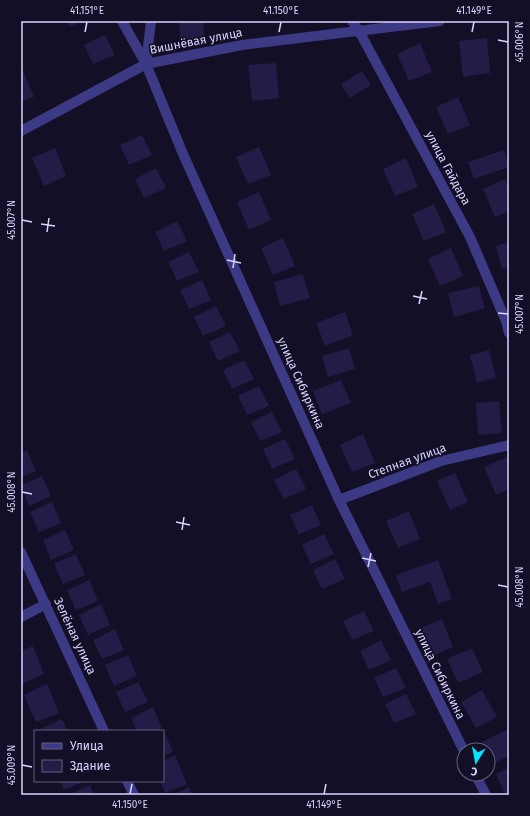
<svg xmlns="http://www.w3.org/2000/svg" width="530" height="816" viewBox="0 0 530 816" font-family="'Fira Sans',sans-serif">
	<style>
		.building { fill: #241b47 }
		.lines { fill: none; stroke-linecap: round; stroke-linejoin: round }
		.minor { stroke: #3d3a85; stroke-width: 10 }
		.ticks { fill: none; stroke: #d9d4ff; stroke-width: 1.5 }
		.labels { text-anchor: middle; stroke-width: 3.5; stroke-linejoin: round; paint-order: stroke }
		.street-label { font-size: 12px; fill: #d9d4ff; stroke: #130f26 }
		.neatline { fill: none; stroke: #d9d4ff; stroke-width: 1.5 }
		.ticks-label { font-size: 10px; text-anchor: middle; fill: #d9d4ff }
	</style>
	<rect width="100%" height="100%" fill="#130f26"/>
	<path class="building" d="M 67,21 L 83,21 L 70,27 Z
		M 179,21 L 203,21 L 205,44 L 181,47 Z
		M 105,35 L 115,55 L 93,64 L 84,45 Z
		M 487,38 L 490,73 L 463,77 L 459,41 Z
		M 420,43 L 432,72 L 409,81 L 397,54 Z
		M 276,63 L 279,98 L 252,101 L 248,65 Z
		M 22,68 L 34,97 L 21,102 L 21,69 Z
		M 362,71 L 371,85 L 350,98 L 341,84 Z
		M 458,97 L 470,125 L 448,134 L 436,107 Z
		M 142,135 L 152,155 L 129,165 L 120,145 Z
		M 259,147 L 271,175 L 248,184 L 236,157 Z
		M 55,148 L 66,176 L 44,186 L 32,158 Z
		M 504,150 L 509,167 L 474,179 L 468,162 Z
		M 406,158 L 418,187 L 395,196 L 383,169 Z
		M 156,168 L 166,188 L 144,198 L 135,179 Z
		M 505,179 L 509,188 L 509,211 L 495,217 L 483,189 Z
		M 259,192 L 271,220 L 249,230 L 237,202 Z
		M 434,204 L 446,232 L 424,241 L 412,214 Z
		M 177,221 L 187,241 L 164,251 L 155,232 Z
		M 283,238 L 295,266 L 273,275 L 261,248 Z
		M 509,242 L 509,267 L 502,269 L 496,246 Z
		M 451,248 L 463,276 L 440,286 L 428,259 Z
		M 189,252 L 199,272 L 177,281 L 168,262 Z
		M 303,274 L 310,298 L 280,306 L 274,282 Z
		M 202,280 L 211,300 L 189,309 L 180,290 Z
		M 479,286 L 485,308 L 454,317 L 448,293 Z
		M 216,306 L 226,326 L 203,336 L 194,317 Z
		M 345,312 L 353,335 L 325,346 L 316,323 Z
		M 230,332 L 240,351 L 218,361 L 209,342 Z
		M 349,348 L 355,369 L 328,377 L 322,356 Z
		M 489,350 L 496,378 L 477,383 L 470,355 Z
		M 244,360 L 254,379 L 232,389 L 223,370 Z
		M 341,380 L 351,403 L 322,414 L 313,391 Z
		M 259,386 L 269,406 L 247,415 L 238,396 Z
		M 499,401 L 502,433 L 478,435 L 476,403 Z
		M 272,412 L 282,432 L 260,441 L 251,422 Z
		M 363,434 L 375,463 L 352,472 L 340,445 Z
		M 285,439 L 295,459 L 272,469 L 263,449 Z
		M 27,450 L 36,471 L 21,477 L 21,453 Z
		M 507,457 L 509,462 L 509,489 L 496,495 L 484,467 Z
		M 296,469 L 306,489 L 284,499 L 274,480 Z
		M 455,473 L 468,502 L 450,510 L 437,481 Z
		M 42,476 L 51,496 L 29,506 L 21,485 Z
		M 52,502 L 61,523 L 39,532 L 30,512 Z
		M 312,505 L 321,525 L 299,534 L 290,515 Z
		M 409,511 L 420,539 L 398,548 L 386,521 Z
		M 65,530 L 74,550 L 51,560 L 43,540 Z
		M 324,534 L 334,554 L 311,564 L 302,545 Z
		M 76,554 L 85,575 L 63,584 L 54,564 Z
		M 335,559 L 345,579 L 322,589 L 313,570 Z
		M 438,560 L 452,599 L 438,604 L 430,582 L 402,592 L 396,575 Z
		M 89,580 L 98,601 L 76,610 L 67,590 Z
		M 101,604 L 110,625 L 88,635 L 79,615 Z
		M 364,611 L 374,631 L 352,640 L 343,621 Z
		M 442,619 L 453,647 L 431,657 L 419,629 Z
		M 115,629 L 124,650 L 102,659 L 93,640 Z
		M 381,640 L 391,660 L 369,670 L 360,651 Z
		M 33,646 L 44,674 L 22,684 L 21,651 Z
		M 472,648 L 483,672 L 458,683 L 447,659 Z
		M 128,655 L 137,676 L 114,686 L 105,665 Z
		M 396,668 L 406,688 L 383,697 L 374,678 Z
		M 138,682 L 148,702 L 125,712 L 116,692 Z
		M 47,684 L 59,713 L 36,722 L 24,695 Z
		M 482,690 L 497,717 L 476,728 L 461,702 Z
		M 406,694 L 416,714 L 394,723 L 385,704 Z
		M 153,707 L 162,728 L 155,731 L 137,731 L 131,718 Z
		M 62,719 L 68,731 L 41,731 L 40,729 Z
		M 163,729 L 173,752 L 163,756 Z
		M 509,729 L 509,756 L 492,764 L 488,755 L 488,750 L 485,750 L 482,742 Z
		M 175,755 L 187,784 L 165,793 L 160,781 L 163,781 L 163,761 Z
		M 509,768 L 509,795 L 505,795 L 496,774 Z
		M 60,781 L 85,781 L 64,790 Z
		M 90,785 L 94,795 L 68,795 Z
		M 189,787 L 192,795 L 172,795 Z"/>
	<g class="lines">
		<path class="minor" d="M 122,21 L 146,64 L 183,154 L 339,500 L 464,751
			M 352,21 L 359,31 L 470,237 L 506,321 L 509,333
			M 146,64 L 151,21
			M 21,131 L 146,64 L 242,45 L 440,21
			M 339,500 L 441,461 L 509,445
			M 21,552 L 104,731
			M 21,617 L 46,604
			M 475,774 L 486,795
			M 127,781 L 134,795"/>
	</g>
	<path class="ticks" d="M 85,32 L 87,22M 279,32 L 281,22M 472,32 L 474,22M 498,40 L 508,42M 22,220 L 32,222M 41,224 L 55,226M 47,232 L 49,218M 227,260 L 241,263M 233,268 L 235,254M 413,296 L 427,299M 419,304 L 422,291M 498,313 L 508,314M 22,492 L 32,494M 176,522 L 190,525M 182,530 L 184,517M 362,558 L 376,561M 368,567 L 371,553M 498,585 L 508,587M 22,765 L 32,767M 130,794 L 132,784M 324,794 L 326,784"/>
	<g class="labels">
		<g class="street-label">
			<text transform="translate(196 41) rotate(-11)" y="4">Вишнёвая улица</text>
			<text transform="translate(448 168) rotate(62)" y="4">улица Гайдара</text>
			<text transform="translate(301 383) rotate(66)" y="4">улица Сибиркина</text>
			<text transform="translate(407 461) rotate(-20)" y="4">Степная улица</text>
			<text transform="translate(75 636) rotate(65)" y="4">Зелёная улица</text>
			<text transform="translate(440 674) rotate(64)" y="4">улица Сибиркина</text>
		</g>
	</g>
	<rect width="530" height="816" fill="none" stroke="#130f26" stroke-width="44"/>
	<rect x="34" y="730" width="130" height="52" fill="#130f26" stroke="#625e7d"/>
	<rect x="42" y="743" width="20" height="6" fill="#3d3a85" stroke="#625e7d"/>
	<text x="70" y="750" font-size="12" fill="#d9d4ff">Улица</text>
	<rect x="42" y="760" width="20" height="12" fill="#241b47" stroke="#625e7d"/>
	<text x="70" y="770" font-size="12" fill="#d9d4ff">Здание</text>
	<g transform="translate(476 762) rotate(191)"><circle r="19" fill="#130f26" stroke="#625e7d"/>
	<path d="M0-3L7 15L0 10L-7 15Z" fill="#00e5ff"/>
	<text y="-6" font-size="11" font-weight="bold" text-anchor="middle" fill="#d9d4ff">С</text>
	</g>
	<rect x="22" y="22" width="486" height="772" class="neatline"/>
	<g class="ticks-label">
		<text x="87" y="14">41.151°E</text>
		<text x="281" y="14">41.150°E</text>
		<text x="474" y="14">41.149°E</text>
		<text transform="translate(519 42) rotate(-90)" y="4">45.006°N</text>
		<text transform="translate(11 220) rotate(-90)" y="4">45.007°N</text>
		<text transform="translate(519 314) rotate(-90)" y="4">45.007°N</text>
		<text transform="translate(11 492) rotate(-90)" y="4">45.008°N</text>
		<text transform="translate(519 587) rotate(-90)" y="4">45.008°N</text>
		<text transform="translate(11 765) rotate(-90)" y="4">45.009°N</text>
		<text x="130" y="808">41.150°E</text>
		<text x="324" y="808">41.149°E</text>
	</g>
</svg>
